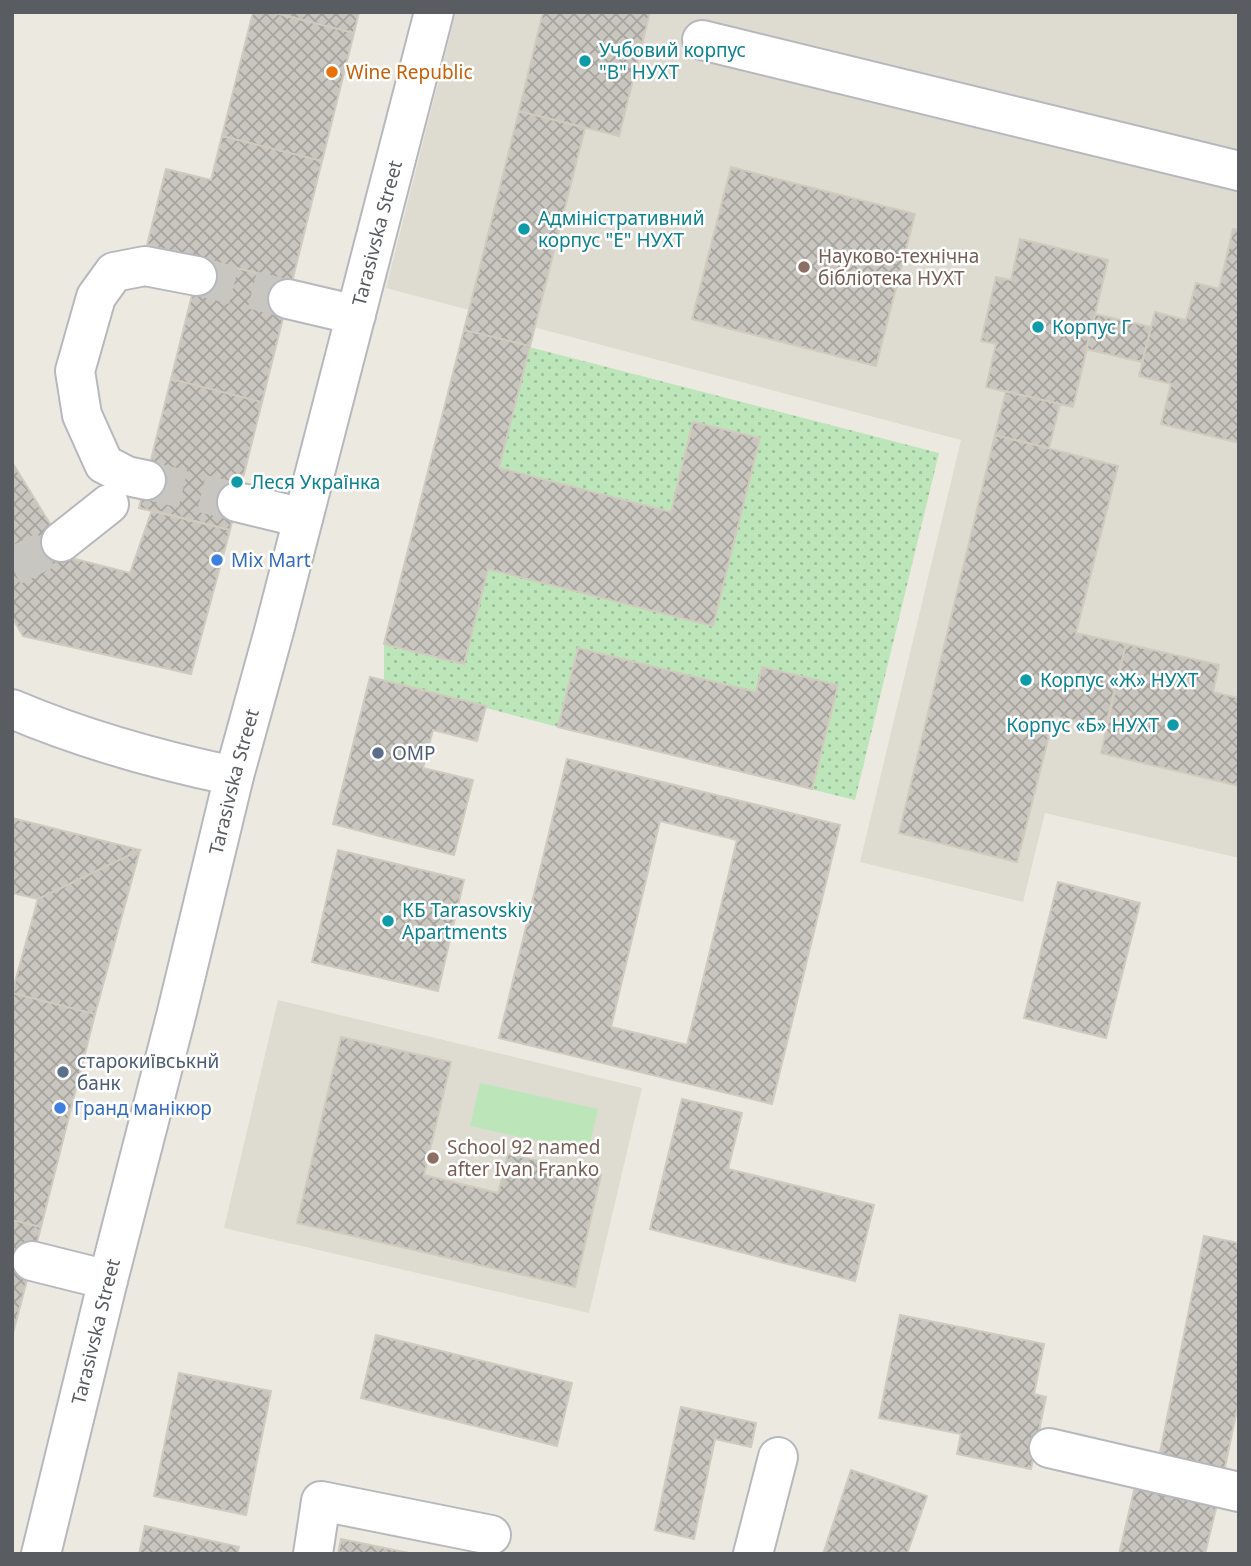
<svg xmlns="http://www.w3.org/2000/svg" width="1251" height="1566" viewBox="0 0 1251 1566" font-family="'Noto Sans',sans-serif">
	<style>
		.education { fill: #dedbd0 }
		.green { fill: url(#green-dots) }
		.pitch { fill: #bce6ba }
		.building { fill: url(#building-cross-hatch); stroke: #d1cabe; stroke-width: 2; fill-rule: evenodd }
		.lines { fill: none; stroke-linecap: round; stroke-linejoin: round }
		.minor-tunnel { stroke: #c7c6c0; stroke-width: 38; stroke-dasharray: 38 19; stroke-linecap: butt }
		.minor-casing { stroke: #b6b8bd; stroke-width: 42 }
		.minor { stroke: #fff; stroke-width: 38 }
		.culture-dot { fill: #0f9aa8; stroke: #fff; stroke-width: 2.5 }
		.food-dot { fill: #e8710a; stroke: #fff; stroke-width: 2.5 }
		.education-dot { fill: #8d6e63; stroke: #fff; stroke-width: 2.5 }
		.shop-dot { fill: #3f7fe0; stroke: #fff; stroke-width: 2.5 }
		.service-dot { fill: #5c6f8a; stroke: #fff; stroke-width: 2.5 }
		.labels { text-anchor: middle; stroke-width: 5; stroke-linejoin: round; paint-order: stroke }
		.culture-label { font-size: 19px; fill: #0d838f; stroke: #fff; text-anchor: start }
		.food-label { font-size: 19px; fill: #c56008; stroke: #fff; text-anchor: start }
		.street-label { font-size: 19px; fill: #595d61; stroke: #fff }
		.education-label { font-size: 19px; fill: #785e54; stroke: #fff; text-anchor: start }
		.shop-label { font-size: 19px; fill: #366cbe; stroke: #fff; text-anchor: start }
		.service-label { font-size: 19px; fill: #4e5e75; stroke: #fff; text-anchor: start }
	</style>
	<defs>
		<pattern id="green-dots" width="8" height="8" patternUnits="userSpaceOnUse" patternTransform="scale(1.75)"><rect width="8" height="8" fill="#bce6ba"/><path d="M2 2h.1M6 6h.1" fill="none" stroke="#9cbe9b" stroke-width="1.8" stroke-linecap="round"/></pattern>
		<pattern id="building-cross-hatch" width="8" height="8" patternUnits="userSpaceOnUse" patternTransform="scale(1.75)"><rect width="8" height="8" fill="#c9c6bf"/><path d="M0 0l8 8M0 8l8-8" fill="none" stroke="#a6a49f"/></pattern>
	</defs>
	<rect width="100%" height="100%" fill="#ece9e0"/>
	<path class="education" d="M 456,12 L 1239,12 L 1239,858 L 1045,813 L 1023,902 L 860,862 L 961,440 L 386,288 Z
		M 278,1000 L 642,1088 L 589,1313 L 224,1228 Z"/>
	<path class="green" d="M 464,330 L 939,453 L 855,800 L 558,727 L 384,681 L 384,644 Z"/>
	<path class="pitch" d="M 480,1083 L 598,1109 L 588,1152 L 470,1126 Z"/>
	<path class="building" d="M 253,12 L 271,12 L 354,33 L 322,161 L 222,136 Z
		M 271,12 L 359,12 L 354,33 Z
		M 543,12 L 650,12 L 619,136 L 519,111 Z
		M 519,111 L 585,128 L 530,346 L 464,330 Z
		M 222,136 L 322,161 L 292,282 L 147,245 L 166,169 L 211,180 Z
		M 731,167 L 915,214 L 876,366 L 692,319 Z
		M 1233,229 L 1239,230 L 1239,443 L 1161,424 L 1171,384 L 1139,376 L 1155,312 L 1186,320 L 1196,283 L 1219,289 Z
		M 1020,239 L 1108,260 L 1073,407 L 986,387 L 996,344 L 981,341 L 996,277 L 1011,280 Z
		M 201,259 L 292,282 L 262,402 L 171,379 Z
		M 1095,314 L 1151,327 L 1142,362 L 1086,349 Z
		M 464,330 L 530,346 L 499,468 L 671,512 L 693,422 L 760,438 L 713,626 L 488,569 L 464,664 L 384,644 Z
		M 171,379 L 262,402 L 230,530 L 139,508 Z
		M 1006,391 L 1060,404 L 1049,448 L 995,435 Z
		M 995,435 L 1118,466 L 1076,633 L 1126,644 L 1105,728 L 1054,716 L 1017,862 L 899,833 Z
		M 12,462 L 71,558 L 130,573 L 152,510 L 230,530 L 191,674 L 23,636 L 12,617 Z
		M 1126,644 L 1219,665 L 1213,692 L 1239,698 L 1239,786 L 1101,753 Z
		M 578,648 L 756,692 L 762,667 L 838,685 L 812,789 L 558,727 Z
		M 370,677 L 486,706 L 477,741 L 433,730 L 423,768 L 473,780 L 454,855 L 333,824 Z
		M 567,759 L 840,825 L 772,1104 L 499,1038 ZM 660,821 L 737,840 L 687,1045 L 611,1027 Z
		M 12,818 L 140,850 L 38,899 L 12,893 Z
		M 140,850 L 95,1014 L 12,993 L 38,899 Z
		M 338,850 L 464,880 L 438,991 L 312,962 Z
		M 1058,882 L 1140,903 L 1106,1038 L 1024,1018 Z
		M 12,993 L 95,1014 L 41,1227 L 12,1220 Z
		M 341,1037 L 451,1062 L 424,1175 L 498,1193 L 508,1154 L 601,1175 L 575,1287 L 297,1223 Z
		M 682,1099 L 742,1113 L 728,1169 L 874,1205 L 855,1281 L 650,1229 Z
		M 12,1220 L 41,1227 L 12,1337 Z
		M 1204,1236 L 1239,1243 L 1239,1400 L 1219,1496 L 1154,1482 Z
		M 900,1315 L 1044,1344 L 1034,1394 L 1046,1397 L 1031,1469 L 957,1454 L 961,1434 L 879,1418 Z
		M 376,1335 L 572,1383 L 557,1446 L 361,1398 Z
		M 179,1373 L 271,1391 L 246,1515 L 154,1496 Z
		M 681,1407 L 756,1423 L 751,1447 L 715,1439 L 694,1539 L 655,1530 Z
		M 851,1470 L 927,1496 L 907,1554 L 823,1554 Z
		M 1137,1478 L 1219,1496 L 1205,1554 L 1119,1554 Z
		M 145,1526 L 239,1547 L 237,1554 L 139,1554 Z
		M 341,1539 L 414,1554 L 338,1554 Z"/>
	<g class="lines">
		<path class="minor-tunnel" d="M 197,276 L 288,299
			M 146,480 L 237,502
			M 12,567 L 61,542"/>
		<defs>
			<g id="minor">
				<path d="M 702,40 L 1239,171"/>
				<path d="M 288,299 L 356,315"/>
				<path d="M 146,480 L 127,476 L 104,464 L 82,415 L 75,371 L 96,297 L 114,272 L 145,266 L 197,276"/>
				<path d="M 237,502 L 303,518"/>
				<path d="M 61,542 L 109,504"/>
				<path d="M 12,709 C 85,740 157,760 234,776"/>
				<path d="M 32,1261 L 108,1280"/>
				<path d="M 1049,1448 L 1239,1492"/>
				<path id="s1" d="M 41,1554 L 108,1280 L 176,1016 L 234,776 L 274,631 L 434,12"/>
				<path d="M 313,1554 L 321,1501 L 491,1535"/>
				<path d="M 753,1554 L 778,1457"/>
			</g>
		</defs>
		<use href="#minor" class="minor-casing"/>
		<use href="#minor" class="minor"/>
	</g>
	<g class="culture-dot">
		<circle cx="585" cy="61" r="7"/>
		<circle cx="524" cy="229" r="7"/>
		<circle cx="1038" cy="327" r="7"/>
		<circle cx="237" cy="482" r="7"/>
		<circle cx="1026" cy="680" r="7"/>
		<circle cx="1173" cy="725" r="7"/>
		<circle cx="388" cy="921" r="7"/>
	</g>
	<circle class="food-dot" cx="332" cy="72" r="7"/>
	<g class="education-dot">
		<circle cx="804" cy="267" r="7"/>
		<circle cx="433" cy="1158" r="7"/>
	</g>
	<g class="shop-dot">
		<circle cx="217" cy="560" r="7"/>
		<circle cx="60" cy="1108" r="7"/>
	</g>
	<g class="service-dot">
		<circle cx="378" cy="753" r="7"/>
		<circle cx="63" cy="1072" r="7"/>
	</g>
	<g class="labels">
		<g class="culture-label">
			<text x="599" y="57">Учбовий корпус<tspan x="599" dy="22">"В" НУХТ</tspan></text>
			<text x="538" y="225">Адміністративний<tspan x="538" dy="22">корпус "Е" НУХТ</tspan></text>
			<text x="1052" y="334">Корпус Г</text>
			<text x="251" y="489">Леся Українка</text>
			<text x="1040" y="687">Корпус «Ж» НУХТ</text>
			<text x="1159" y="732" text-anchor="end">Корпус «Б» НУХТ</text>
			<text x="402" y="917">КБ Tarasovskiy<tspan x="402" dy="22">Apartments</tspan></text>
		</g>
		<g class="food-label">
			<text x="346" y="79">Wine Republic</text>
		</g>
		<g class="street-label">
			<text dy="7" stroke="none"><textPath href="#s1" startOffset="1363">Tarasivska Street</textPath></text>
			<text dy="7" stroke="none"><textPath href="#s1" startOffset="796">Tarasivska Street</textPath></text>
			<text dy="7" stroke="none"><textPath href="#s1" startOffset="229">Tarasivska Street</textPath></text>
		</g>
		<g class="education-label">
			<text x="818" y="263">Науково-технічна<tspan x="818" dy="22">бібліотека НУХТ</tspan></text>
			<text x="447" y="1154">School 92 named<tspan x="447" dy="22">after Ivan Franko</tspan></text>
		</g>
		<g class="shop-label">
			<text x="231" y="567">Mix Mart</text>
			<text x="74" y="1115">Гранд манікюр</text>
		</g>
		<g class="service-label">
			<text x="392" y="760">OMP</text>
			<text x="77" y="1068">старокиївськнй<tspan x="77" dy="22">банк</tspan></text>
		</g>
	</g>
	<rect width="1251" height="1566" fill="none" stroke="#595d61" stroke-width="28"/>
</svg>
